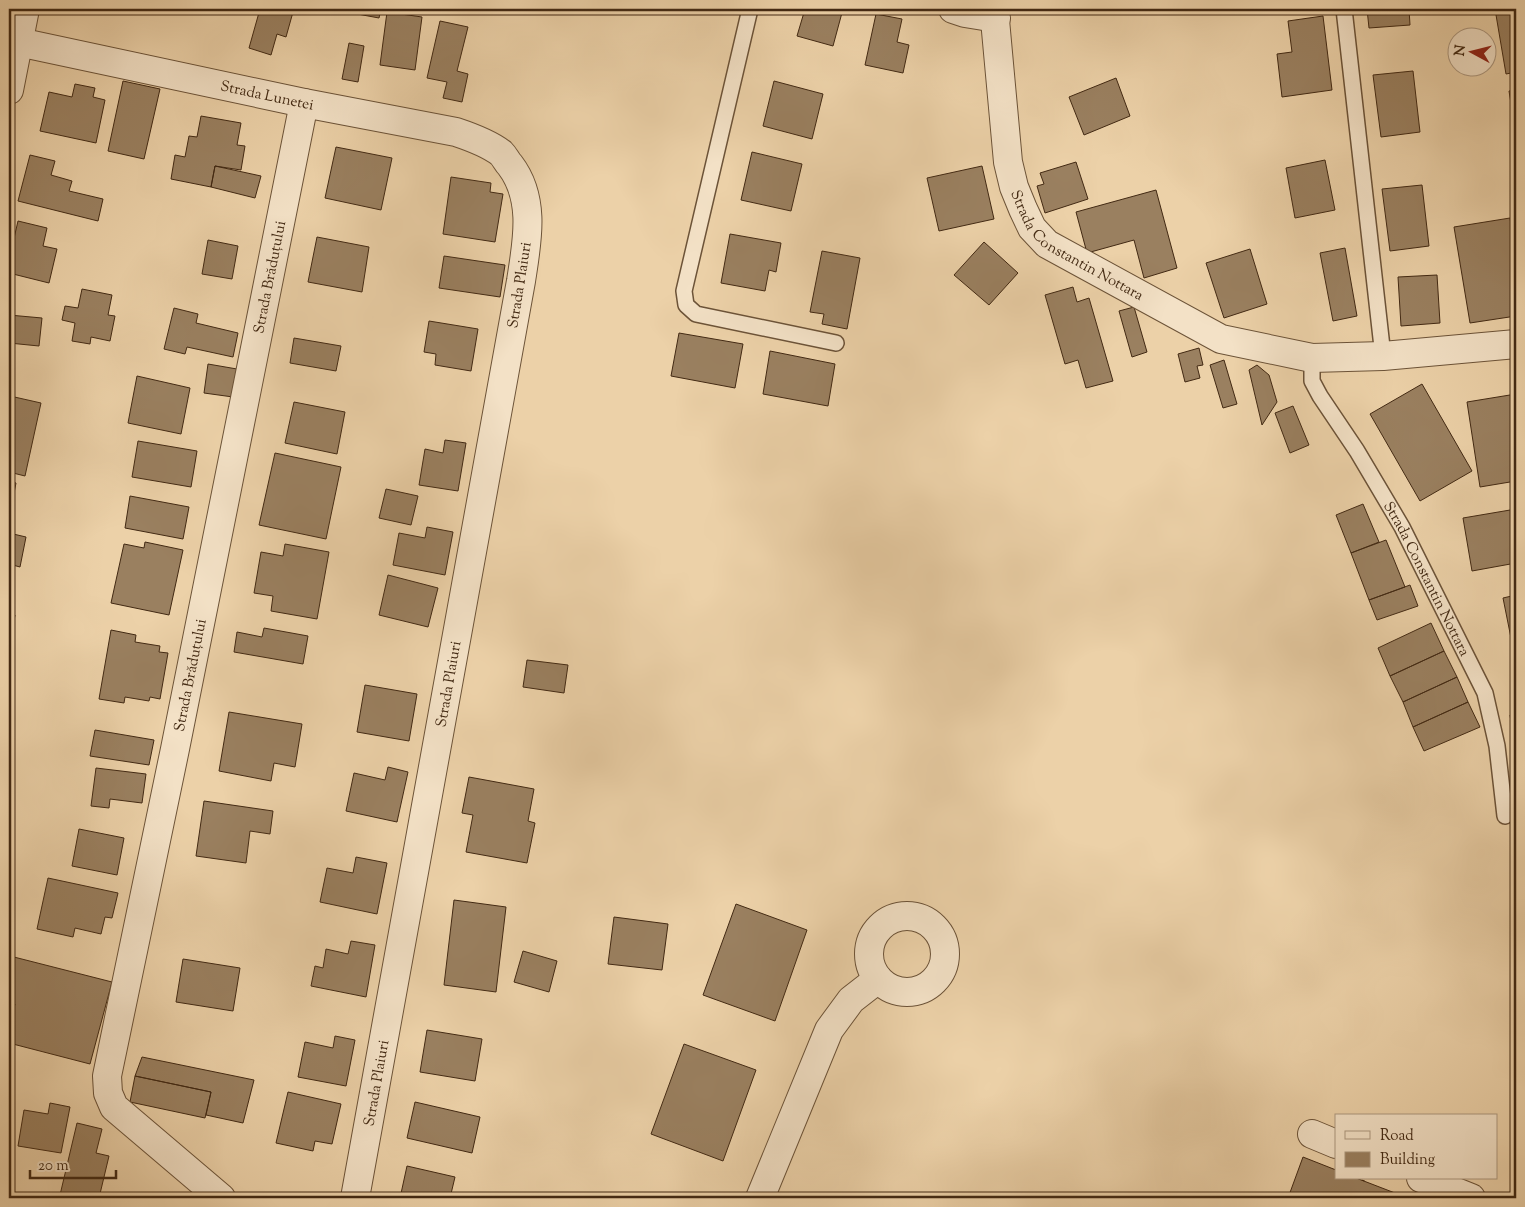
<svg xmlns="http://www.w3.org/2000/svg" width="1525" height="1207" viewBox="0 0 1525 1207" font-family="'Sorts Mill Goudy',serif">
	<style>
		.building { fill: #9a8060; stroke: #422913 }
		.lines { fill: none; stroke-linecap: round; stroke-linejoin: round }
		.lane-casing { stroke: #6c5338; stroke-width: 18 }
		.street-casing { stroke: #6c5338; stroke-width: 30 }
		.path { stroke: #422913; stroke-width: 3; stroke-dasharray: 1 2.5; stroke-linecap: butt }
		.lane { stroke: #f3e1c6; stroke-width: 15 }
		.street { stroke: #f3e1c6; stroke-width: 28 }
		.labels { text-anchor: middle; stroke-width: 4; stroke-linejoin: round; paint-order: stroke }
		.street-label { font-size: 15px; fill: #422913; stroke: #f3e1c6 }
	</style>
	<rect width="100%" height="100%" fill="#ecd1a8"/>
	<filter id="stains"><feTurbulence type="fractalNoise" baseFrequency=".004" numOctaves="4"/><feColorMatrix values="0 0 0 0 .2 0 0 0 0 .09 0 0 0 0 .02 0 0 0 .5 -.17"/></filter>
	<radialGradient id="worn" r=".72"><stop offset=".6" stop-color="#630" stop-opacity="0"/><stop offset="1" stop-color="#630" stop-opacity=".3"/></radialGradient>
	<path class="building" d="M 260,9 L 282,9 L 293,12 L 286,37 L 277,34 L 271,55 L 249,48 Z
		M 353,9 L 381,9 L 379,18 L 352,13 Z
		M 805,9 L 843,9 L 833,46 L 797,36 Z
		M 1367,9 L 1409,9 L 1410,25 L 1369,28 Z
		M 1495,9 L 1516,9 L 1516,72 L 1506,74 Z
		M 387,12 L 422,17 L 415,70 L 380,65 Z
		M 876,14 L 902,19 L 897,42 L 909,45 L 903,73 L 865,65 Z
		M 1323,16 L 1332,90 L 1282,97 L 1277,54 L 1292,52 L 1288,21 Z
		M 440,21 L 468,27 L 457,71 L 468,74 L 462,102 L 443,98 L 447,82 L 427,78 Z
		M 349,43 L 364,46 L 358,82 L 342,79 Z
		M 1413,71 L 1420,132 L 1381,137 L 1373,75 Z
		M 1116,78 L 1130,116 L 1084,135 L 1069,97 Z
		M 123,81 L 160,89 L 144,159 L 108,151 Z
		M 774,81 L 823,94 L 812,139 L 763,126 Z
		M 75,84 L 95,88 L 93,97 L 105,100 L 96,143 L 40,131 L 49,92 L 72,97 Z
		M 1516,90 L 1516,135 L 1509,91 Z
		M 201,116 L 241,123 L 237,145 L 245,146 L 241,170 L 215,166 L 211,187 L 171,179 L 175,155 L 185,157 L 189,136 L 197,137 Z
		M 336,147 L 392,158 L 381,210 L 325,198 Z
		M 752,152 L 802,164 L 791,211 L 741,200 Z
		M 30,155 L 55,161 L 51,175 L 72,181 L 69,191 L 103,199 L 98,221 L 18,201 Z
		M 1325,160 L 1335,210 L 1295,218 L 1286,168 Z
		M 1076,162 L 1088,199 L 1045,213 L 1037,186 L 1044,184 L 1040,173 Z
		M 215,166 L 261,176 L 255,198 L 211,187 Z
		M 982,166 L 994,219 L 939,231 L 927,178 Z
		M 451,177 L 491,183 L 490,192 L 503,194 L 495,242 L 443,234 Z
		M 1422,185 L 1429,246 L 1390,251 L 1382,189 Z
		M 1156,190 L 1177,268 L 1144,278 L 1134,240 L 1087,253 L 1076,212 Z
		M 1510,218 L 1516,257 L 1516,316 L 1470,323 L 1454,227 Z
		M 18,221 L 47,228 L 43,246 L 57,249 L 49,283 L 9,273 L 9,260 Z
		M 730,234 L 781,243 L 776,272 L 769,270 L 765,291 L 721,283 Z
		M 317,237 L 369,247 L 362,292 L 308,282 Z
		M 208,240 L 238,246 L 232,279 L 202,274 Z
		M 984,242 L 1018,273 L 989,305 L 954,275 Z
		M 1345,248 L 1357,316 L 1333,321 L 1320,253 Z
		M 1250,249 L 1267,304 L 1224,318 L 1206,263 Z
		M 822,251 L 860,258 L 847,329 L 822,324 L 824,314 L 810,312 Z
		M 444,256 L 505,265 L 500,297 L 439,288 Z
		M 1437,275 L 1440,323 L 1401,326 L 1398,277 Z
		M 1073,287 L 1077,302 L 1089,298 L 1113,381 L 1086,388 L 1078,360 L 1065,364 L 1045,295 Z
		M 82,289 L 112,295 L 108,315 L 115,316 L 110,341 L 91,337 L 90,344 L 72,341 L 75,323 L 62,320 L 65,306 L 78,308 Z
		M 1134,307 L 1147,352 L 1132,357 L 1119,311 Z
		M 174,308 L 198,314 L 196,323 L 238,333 L 233,357 L 187,347 L 185,354 L 164,349 Z
		M 9,315 L 42,318 L 39,346 L 9,343 Z
		M 429,321 L 478,329 L 471,371 L 435,365 L 436,354 L 424,352 Z
		M 679,333 L 743,344 L 735,388 L 671,376 Z
		M 294,338 L 341,346 L 336,371 L 290,363 Z
		M 1199,348 L 1203,365 L 1197,366 L 1200,378 L 1185,382 L 1178,354 Z
		M 770,351 L 835,364 L 828,406 L 763,394 Z
		M 1224,360 L 1237,404 L 1223,408 L 1210,365 Z
		M 208,364 L 237,369 L 233,397 L 204,393 Z
		M 1257,365 L 1269,375 L 1277,402 L 1262,425 L 1249,370 Z
		M 137,376 L 190,388 L 181,434 L 128,423 Z
		M 1422,384 L 1472,471 L 1420,501 L 1370,414 Z
		M 1516,394 L 1516,481 L 1480,487 L 1467,402 Z
		M 10,396 L 41,403 L 25,476 L 9,472 Z
		M 294,402 L 345,412 L 337,454 L 285,443 Z
		M 1293,406 L 1309,445 L 1290,453 L 1275,413 Z
		M 445,440 L 466,443 L 458,491 L 419,485 L 425,449 L 443,453 Z
		M 138,441 L 197,451 L 191,487 L 132,477 Z
		M 275,453 L 341,467 L 326,539 L 259,525 Z
		M 9,481 L 16,483 L 9,519 Z
		M 386,489 L 418,496 L 411,525 L 379,518 Z
		M 130,496 L 189,507 L 183,539 L 125,528 Z
		M 1363,504 L 1379,542 L 1351,553 L 1336,515 Z
		M 1516,509 L 1516,563 L 1472,571 L 1463,518 Z
		M 427,527 L 453,532 L 445,575 L 393,565 L 399,533 L 425,538 Z
		M 9,533 L 26,537 L 20,567 L 9,564 Z
		M 1386,540 L 1405,587 L 1369,600 L 1351,553 Z
		M 145,542 L 183,550 L 169,615 L 111,603 L 124,544 L 144,548 Z
		M 285,544 L 329,552 L 317,619 L 271,611 L 273,596 L 254,593 L 261,552 L 283,556 Z
		M 388,575 L 438,588 L 428,627 L 379,615 Z
		M 1410,585 L 1418,606 L 1377,620 L 1369,600 Z
		M 1516,595 L 1516,658 L 1515,658 L 1503,598 Z
		M 9,614 L 15,615 L 11,638 L 9,637 Z
		M 1431,623 L 1444,651 L 1390,676 L 1378,648 Z
		M 264,628 L 308,636 L 303,664 L 234,652 L 237,632 L 262,637 Z
		M 111,630 L 136,635 L 135,642 L 160,646 L 159,652 L 168,653 L 160,699 L 150,697 L 149,701 L 125,697 L 124,703 L 99,699 Z
		M 1444,651 L 1457,677 L 1403,702 L 1390,676 Z
		M 527,660 L 568,665 L 564,693 L 523,687 Z
		M 1457,677 L 1468,702 L 1413,727 L 1403,702 Z
		M 365,685 L 417,694 L 409,741 L 357,732 Z
		M 1468,702 L 1480,727 L 1424,751 L 1413,727 Z
		M 229,712 L 302,724 L 295,767 L 274,763 L 271,781 L 219,771 Z
		M 1510,715 L 1516,715 L 1516,755 Z
		M 95,730 L 154,740 L 149,765 L 90,756 Z
		M 388,767 L 408,772 L 397,822 L 346,811 L 354,773 L 385,780 Z
		M 96,768 L 146,774 L 142,803 L 110,799 L 109,808 L 91,806 Z
		M 469,777 L 534,789 L 528,821 L 535,823 L 527,863 L 466,852 L 473,815 L 462,813 Z
		M 204,801 L 273,811 L 270,834 L 250,831 L 246,863 L 196,856 Z
		M 79,829 L 124,838 L 117,875 L 72,866 Z
		M 356,857 L 387,863 L 377,914 L 320,902 L 327,868 L 353,873 Z
		M 48,878 L 118,893 L 112,918 L 105,917 L 101,934 L 75,928 L 73,937 L 37,929 Z
		M 454,900 L 506,907 L 496,992 L 444,985 Z
		M 736,904 L 807,930 L 775,1021 L 703,995 Z
		M 614,917 L 668,924 L 662,970 L 608,964 Z
		M 351,941 L 375,945 L 366,997 L 311,986 L 315,966 L 323,968 L 326,949 L 348,954 Z
		M 523,951 L 557,961 L 549,992 L 514,982 Z
		M 10,956 L 112,982 L 90,1064 L 9,1043 L 9,1027 L 15,1004 L 9,1003 L 9,961 Z
		M 183,959 L 240,968 L 233,1011 L 176,1002 Z
		M 427,1030 L 482,1039 L 475,1081 L 420,1072 Z
		M 335,1036 L 355,1040 L 346,1086 L 298,1077 L 305,1042 L 333,1048 Z
		M 684,1044 L 756,1070 L 723,1161 L 651,1134 Z
		M 142,1057 L 254,1080 L 243,1123 L 206,1115 L 211,1092 L 135,1076 Z
		M 135,1076 L 211,1092 L 205,1118 L 130,1102 Z
		M 288,1092 L 341,1104 L 332,1144 L 315,1141 L 313,1151 L 276,1143 Z
		M 415,1102 L 480,1117 L 472,1153 L 407,1138 Z
		M 50,1103 L 70,1107 L 61,1153 L 18,1146 L 24,1110 L 48,1114 Z
		M 77,1123 L 102,1129 L 96,1153 L 109,1156 L 99,1198 L 74,1198 L 60,1195 Z
		M 1303,1157 L 1336,1170 L 1336,1178 L 1356,1178 L 1408,1198 L 1288,1198 Z
		M 407,1166 L 455,1177 L 450,1198 L 400,1198 Z"/>
	<g class="lines">
		<defs>
			<g id="lane">
				<path d="M 750,9 L 684,291 L 686,305 L 696,314 L 836,343"/>
				<path d="M 1344,9 L 1383,356"/>
				<path id="s1" d="M 1312,358 L 1312,381 L 1320,396 L 1357,451 L 1402,527 L 1485,693 L 1497,746 L 1505,816"/>
			</g>
			<g id="street">
				<path d="M 953,9 L 965,13 L 996,18"/>
				<path id="s2" d="M 994,9 L 1008,162 L 1014,187 L 1023,209 L 1032,228 L 1047,244 L 1221,339 L 1312,358 L 1383,356 L 1516,344"/>
				<path id="s3" d="M 9,40 L 304,103 L 456,132 C 471,137 488,143 501,153 C 505,157 507,162 510,165 C 536,199 527,242 521,281 L 355,1198"/>
				<path d="M 9,90 L 25,9"/>
				<circle cx="907" cy="954" r="38"/>
				<path d="M 1312,1134 L 1336,1144"/>
				<path d="M 1421,1178 L 1471,1198"/>
				<path id="s4" d="M 221,1198 L 114,1107 L 108,1093 L 107,1076 L 175,749 L 304,103"/>
				<path d="M 760,1198 L 829,1030 L 851,1000 L 878,979"/>
			</g>
		</defs>
		<use href="#lane" class="lane-casing"/>
		<use href="#street" class="street-casing"/>
		<path class="path" d="M 1363,1181 L 1364,1178"/>
		<use href="#lane" class="lane"/>
		<use href="#street" class="street"/>
	</g>
	<g class="labels">
		<g class="street-label">
			<text dy="5" stroke="none"><textPath href="#s3" startOffset="264">Strada Lunetei</textPath></text>
			<text dy="5" stroke="none"><textPath href="#s2" startOffset="269">Strada Constantin Nottara</textPath></text>
			<text dy="5" stroke="none"><textPath href="#s4" startOffset="988">Strada Brăduțului</textPath></text>
			<text transform="translate(519 285) rotate(-81)" y="5">Strada Plaiuri</text>
			<text dy="5" stroke="none"><textPath href="#s1" startOffset="252">Strada Constantin Nottara</textPath></text>
			<text dy="5" stroke="none"><textPath href="#s4" startOffset="582">Strada Brăduțului</textPath></text>
			<text transform="translate(448 684) rotate(-80)" y="5">Strada Plaiuri</text>
			<text transform="translate(376 1083) rotate(-80)" y="5">Strada Plaiuri</text>
		</g>
	</g>
	<rect width="1525" height="1207" fill="none" stroke="#ecd1a8" stroke-width="30"/>
	<rect x="10" y="10" width="1505" height="1187" fill="none" stroke="#422913" stroke-width="2.5"/>
	<rect x="15" y="15" width="1495" height="1177" fill="none" stroke="#422913"/>
	<rect x="1335" y="1114" width="162" height="65" fill="#f3e1c6" stroke="#ac977e"/>
	<rect x="1345" y="1131" width="25" height="8" fill="#f3e1c6" stroke="#ac977e"/>
	<text x="1380" y="1140" font-size="15" fill="#422913">Road</text>
	<rect x="1345" y="1152" width="25" height="15" fill="#9a8060" stroke="#ac977e"/>
	<text x="1380" y="1164" font-size="15" fill="#422913">Building</text>
	<g transform="translate(1472 52) rotate(277)"><circle r="24" fill="#f3e1c6" stroke="#ac977e"/>
	<path d="M0-4L9 19L0 12L-9 19Z" fill="#8f2418"/>
	<text y="-8" font-size="14" font-weight="bold" text-anchor="middle" fill="#422913">N</text>
	</g>
	<path d="M30 1170v8h86v-8" fill="none" stroke="#422913" stroke-width="2.5"/>
	<text x="38" y="1170" font-size="15" fill="#422913" stroke="#f3e1c6" stroke-width="4" paint-order="stroke">20 m</text>
	<rect width="100%" height="100%" filter="url(#stains)"/>
	<rect width="100%" height="100%" fill="url(#worn)"/>
</svg>
